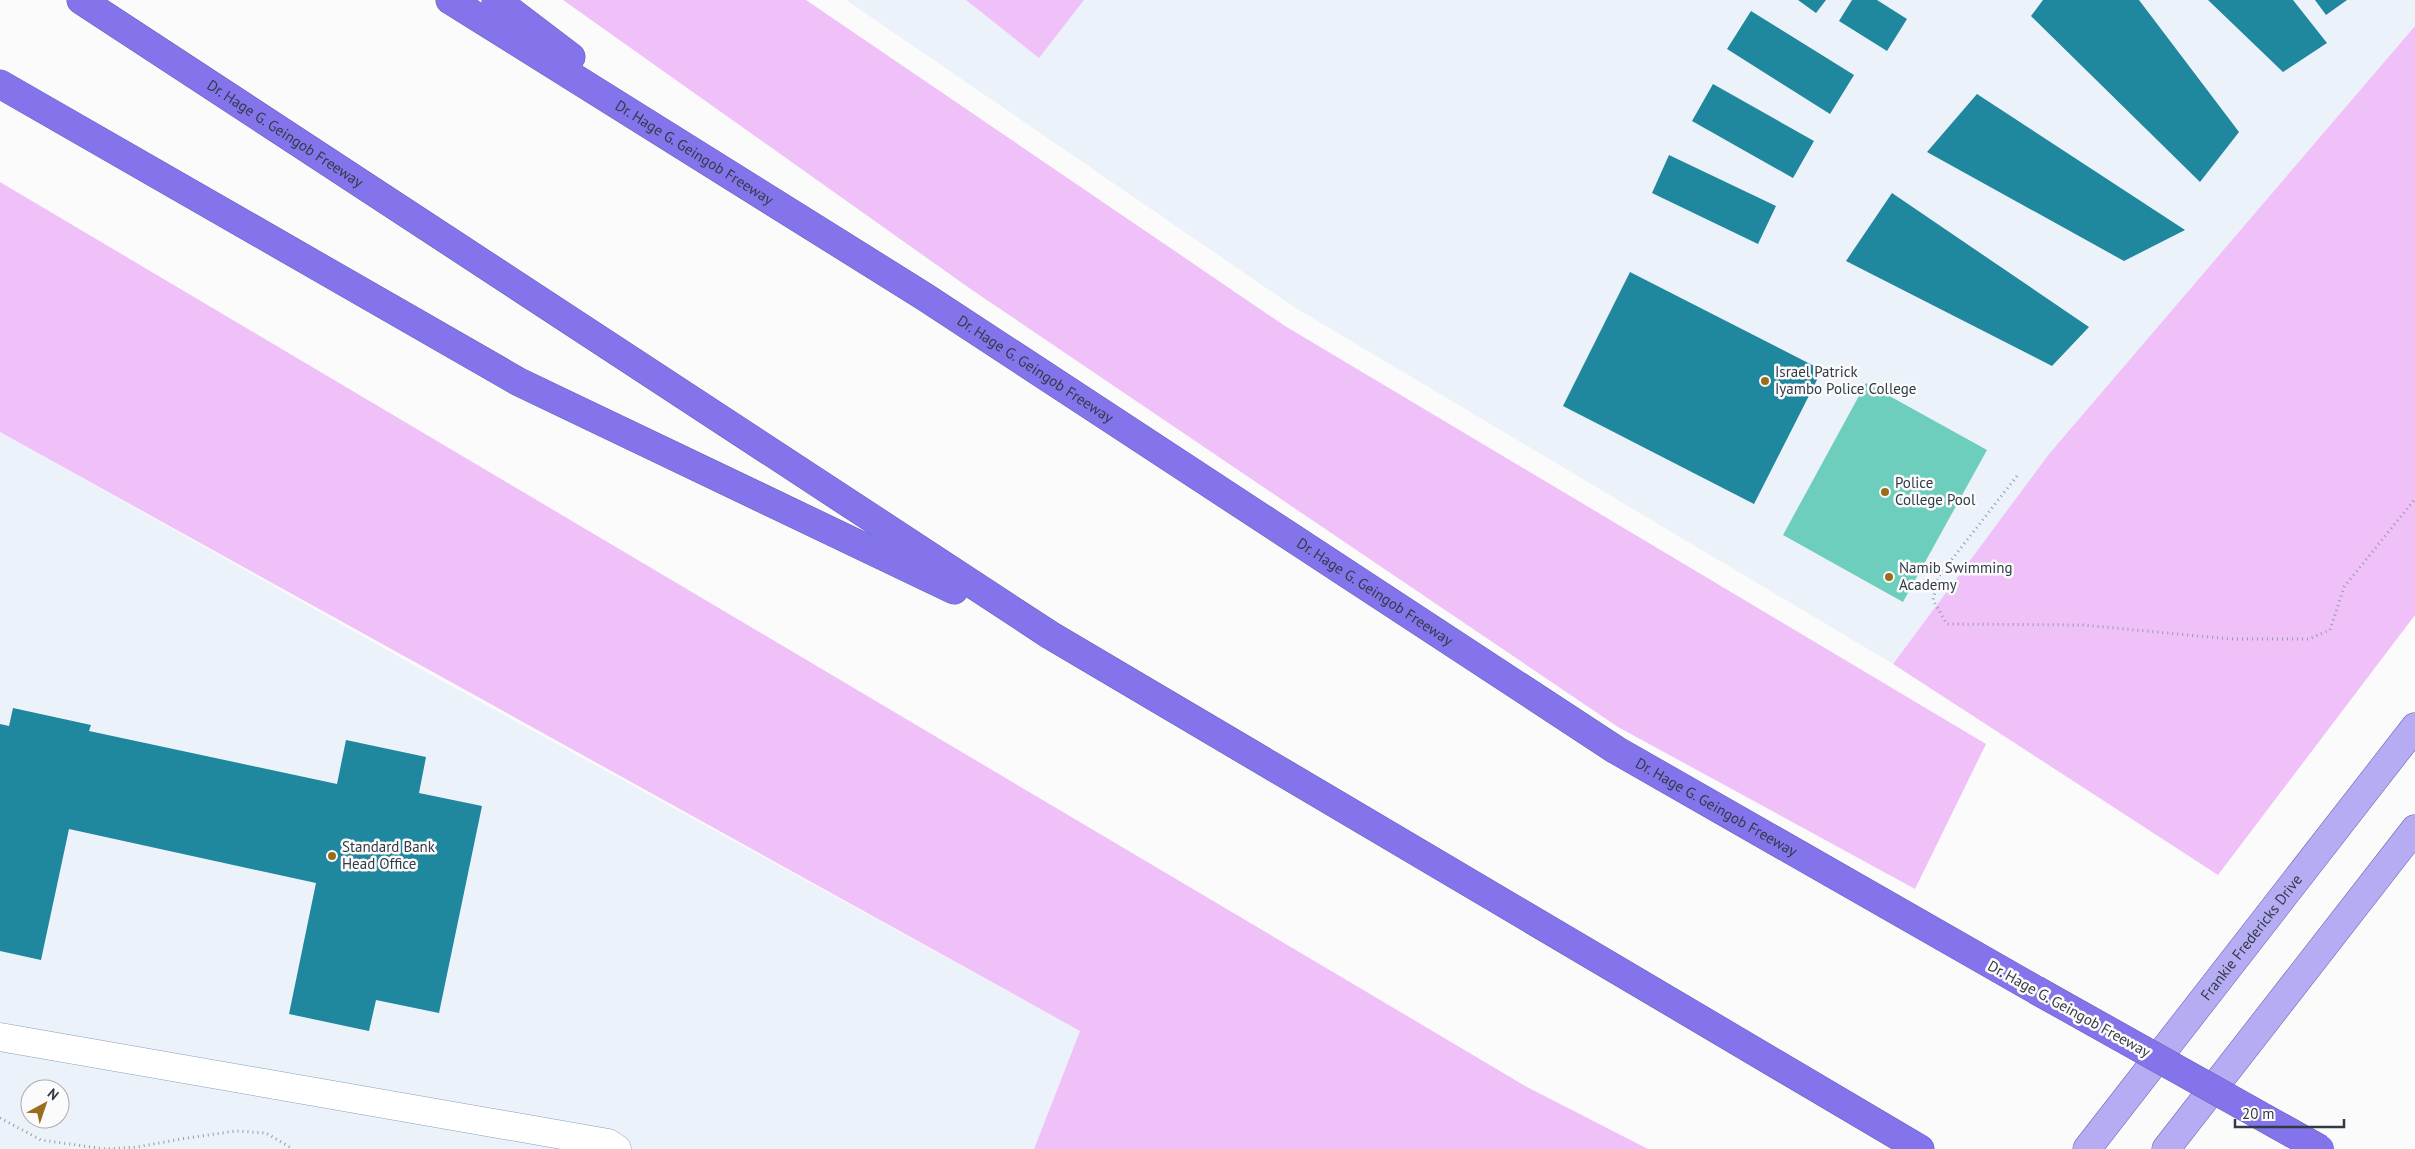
<svg xmlns="http://www.w3.org/2000/svg" width="2415" height="1149" viewBox="0 0 2415 1149" font-family="'PT Sans',sans-serif">
	<style>
		.built { fill: #ecf2f9; fill-rule: evenodd }
		.green { fill: #f0c1f9 }
		.water { fill: #6ecebe }
		.building { fill: #1f879e }
		.lines { fill: none; stroke-linecap: round; stroke-linejoin: round }
		.minor-casing { stroke: #869fba; stroke-width: 29 }
		.major-casing { stroke: #6660b2; stroke-width: 29 }
		.highway-casing { stroke: #6660b2; stroke-width: 29 }
		.path { stroke: #969ca1; stroke-width: 3; stroke-dasharray: 1 4; stroke-linecap: butt }
		.minor { stroke: #fff; stroke-width: 28 }
		.major { stroke: #b5acf4; stroke-width: 28 }
		.highway { stroke: #8374ec; stroke-width: 28 }
		.highway-bridge-casing { stroke: #6660b2; stroke-width: 29; stroke-linecap: butt }
		.highway-bridge { stroke: #8374ec; stroke-width: 28 }
		.poi-dot { fill: #9a6d1d; stroke: #fbfbfb; stroke-width: 2 }
		.labels { text-anchor: middle; stroke-width: 5; stroke-linejoin: round; paint-order: stroke }
		.street-label { font-size: 15px; fill: #303b46; stroke: #fbfbfb }
		.poi-label { font-size: 15px; fill: #303b46; stroke: #fbfbfb; text-anchor: start }
	</style>
	<rect width="100%" height="100%" fill="#fbfbfb"/>
	<path class="built" d="M 846,0 L 2415,0 L 2415,26 L 2049,454 L 1893,664 L 1294,307 Z
		M 0,432 L 437,678 L 1080,1031 L 1034,1149 L 0,1149 ZM 30,1089 L 60,1089 L 60,1119 L 30,1119 Z"/>
	<path class="green" d="M 563,0 L 806,0 L 1285,326 L 1986,744 L 1915,889 L 1618,727 L 972,290 Z
		M 966,0 L 1084,0 L 1039,58 Z
		M 2415,26 L 2415,615 L 2218,875 L 1893,664 L 2049,454 Z
		M 0,182 L 1527,1087 L 1648,1149 L 1034,1149 L 1080,1031 L 0,432 Z"/>
	<path class="water" d="M 1866,383 L 1987,450 L 1903,602 L 1783,535 Z"/>
	<path class="building" d="M 1798,0 L 1826,0 L 1816,13 Z
		M 1852,0 L 1877,0 L 1907,19 L 1887,51 L 1839,21 Z
		M 2043,0 L 2139,0 L 2239,132 L 2200,182 L 2031,16 Z
		M 2208,0 L 2293,0 L 2327,43 L 2283,72 Z
		M 2315,0 L 2347,0 L 2326,15 Z
		M 1751,11 L 1854,75 L 1830,114 L 1727,49 Z
		M 1713,84 L 1814,141 L 1793,178 L 1692,121 Z
		M 1977,94 L 2185,230 L 2124,261 L 1927,152 Z
		M 1669,155 L 1776,206 L 1758,244 L 1652,193 Z
		M 1892,193 L 2089,327 L 2052,366 L 1846,261 Z
		M 1630,272 L 1822,370 L 1754,504 L 1563,406 Z
		M 13,708 L 91,725 L 89,731 L 337,784 L 346,740 L 426,757 L 419,793 L 482,806 L 439,1013 L 376,1000 L 369,1031 L 289,1014 L 316,883 L 69,829 L 41,960 L 0,951 L 0,724 L 9,726 Z"/>
	<g class="lines">
		<defs>
			<path id="minor" d="M 0,1037 L 608,1143 L 617,1149"/>
			<g id="major">
				<path id="s1" d="M 2087,1149 L 2415,727"/>
				<path d="M 2166,1149 L 2415,829"/>
			</g>
			<g id="highway">
				<path id="s2" d="M 81,0 L 1050,635 L 1920,1149"/>
				<path id="s3" d="M 450,0 L 925,297 L 1616,750 L 2036,990"/>
				<path d="M 496,0 L 571,57"/>
				<path d="M 0,84 L 519,382 L 954,590"/>
			</g>
		</defs>
		<use href="#minor" class="minor-casing"/>
		<use href="#major" class="major-casing"/>
		<use href="#highway" class="highway-casing"/>
		<path class="path" d="M 2017,476 L 1939,576 L 1933,600 L 1947,624 L 2083,625 L 2230,639 L 2309,639 L 2330,630 L 2344,587 L 2415,499
			M 0,1118 L 41,1140 L 105,1149 L 137,1147 L 187,1138 L 236,1131 L 266,1133 L 293,1149"/>
		<use href="#minor" class="minor"/>
		<use href="#major" class="major"/>
		<use href="#highway" class="highway"/>
		<defs>
			<path id="highway-bridge" d="M 2036,990 L 2320,1149"/>
		</defs>
		<use href="#highway-bridge" class="highway-bridge-casing"/>
		<use href="#highway-bridge" class="highway-bridge"/>
	</g>
	<g class="poi-dot">
		<circle cx="1765" cy="381" r="5"/>
		<circle cx="1885" cy="492" r="5"/>
		<circle cx="1889" cy="577" r="5"/>
		<circle cx="332" cy="856" r="5"/>
	</g>
	<g class="labels">
		<g class="street-label">
			<text dy="5" stroke="none"><textPath href="#s2" startOffset="244">Dr. Hage G. Geingob Freeway</textPath></text>
			<text dy="5" stroke="none"><textPath href="#s3" startOffset="288">Dr. Hage G. Geingob Freeway</textPath></text>
			<text dy="5" stroke="none"><textPath href="#s3" startOffset="692">Dr. Hage G. Geingob Freeway</textPath></text>
			<text dy="5" stroke="none"><textPath href="#s3" startOffset="1098">Dr. Hage G. Geingob Freeway</textPath></text>
			<text dy="5" stroke="none"><textPath href="#s3" startOffset="1502">Dr. Hage G. Geingob Freeway</textPath></text>
			<text dy="5" stroke="none"><textPath href="#s1" startOffset="268">Frankie Fredericks Drive</textPath></text>
			<text transform="translate(2069 1009) rotate(29)" y="5">Dr. Hage G. Geingob Freeway</text>
		</g>
		<g class="poi-label">
			<text x="1775" y="377">Israel Patrick<tspan x="1775" dy="17">Iyambo Police College</tspan></text>
			<text x="1895" y="488">Police<tspan x="1895" dy="17">College Pool</tspan></text>
			<text x="1899" y="573">Namib Swimming<tspan x="1899" dy="17">Academy</tspan></text>
			<text x="342" y="852">Standard Bank<tspan x="342" dy="17">Head Office</tspan></text>
		</g>
	</g>
	<g transform="translate(45 1104) rotate(40)"><circle r="24" fill="#fbfbfb" stroke="#aaaeb3"/>
	<path d="M0-4L9 19L0 12L-9 19Z" fill="#9a6d1d"/>
	<text y="-8" font-size="14" font-weight="bold" text-anchor="middle" fill="#303b46">N</text>
	</g>
	<path d="M2235 1119v8h109v-8" fill="none" stroke="#303b46" stroke-width="2.5"/>
	<text x="2242" y="1119" font-size="15" fill="#303b46" stroke="#fbfbfb" stroke-width="4" paint-order="stroke">20 m</text>
</svg>
